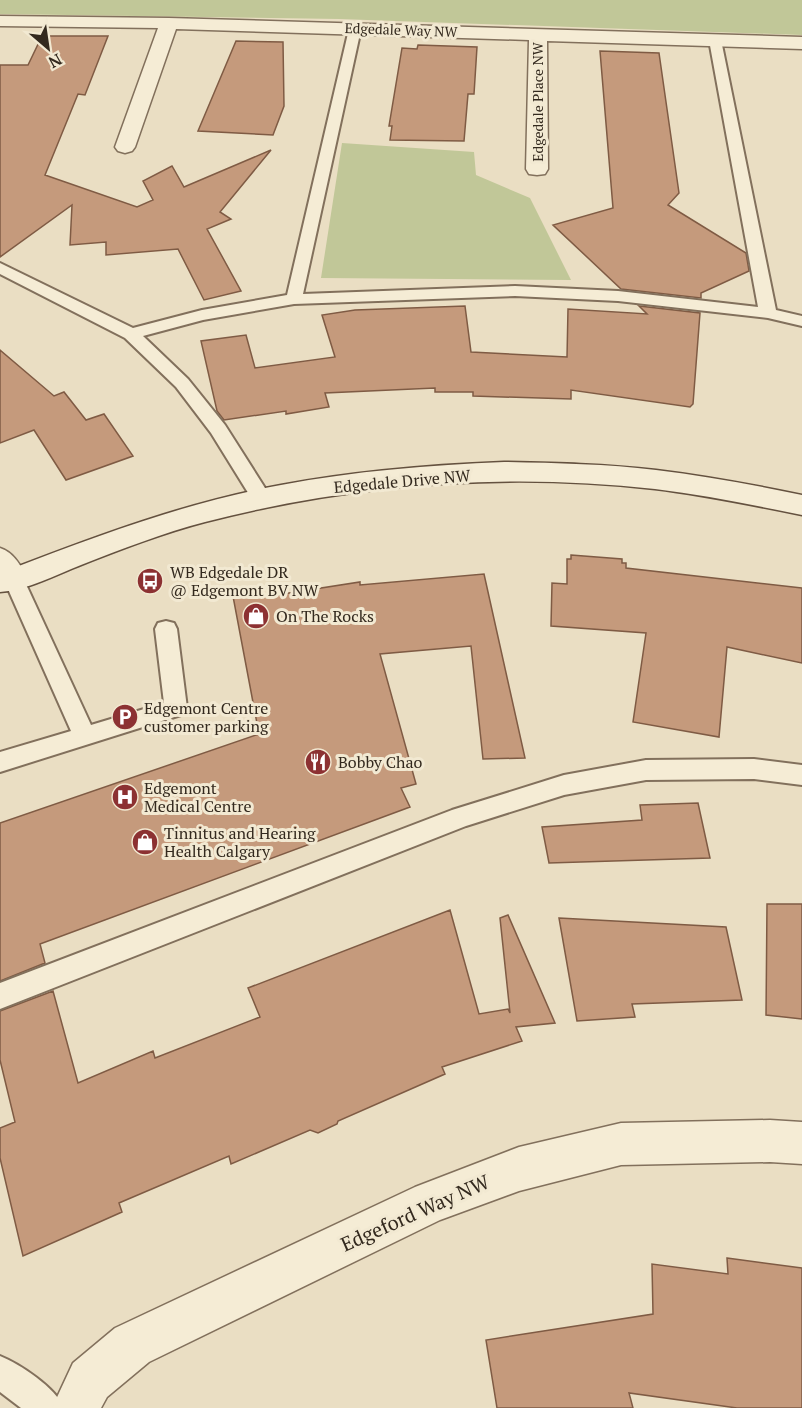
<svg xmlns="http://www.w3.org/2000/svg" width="802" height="1408" viewBox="0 0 802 1408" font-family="'PT Serif',serif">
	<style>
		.green { fill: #c1c798 }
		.building { fill: #c59a7c; stroke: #7f5b44; stroke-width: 1.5 }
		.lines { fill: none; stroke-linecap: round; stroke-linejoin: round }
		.lane-casing { stroke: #82705c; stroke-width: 4 }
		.street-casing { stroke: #82705c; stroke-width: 3 }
		.secondary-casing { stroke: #64513f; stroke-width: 3 }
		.lane { fill: #f5ecd5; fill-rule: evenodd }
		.street { fill: #f5ecd5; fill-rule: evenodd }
		.secondary { fill: #f5ecd5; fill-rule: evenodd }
		.labels { text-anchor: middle; stroke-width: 6; stroke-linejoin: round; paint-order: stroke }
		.far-street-label { font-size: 14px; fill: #33291e; stroke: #f2e9d2 }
		.street-label { font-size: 16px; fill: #33291e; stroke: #f2e9d2 }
		.poi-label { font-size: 16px; fill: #33291e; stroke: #f2e9d2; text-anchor: start }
		.near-street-label { font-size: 20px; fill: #33291e; stroke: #f2e9d2 }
	</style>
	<rect width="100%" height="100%" fill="#eadec3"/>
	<path class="green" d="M 0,0 L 802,0 L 802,35 L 339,19 L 0,14 Z
		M 342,143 L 474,152 L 476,175 L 530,198 L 571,280 L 321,278 Z"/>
	<path class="building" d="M 42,36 L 108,36 L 85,95 L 78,94 L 45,175 L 137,207 L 153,200 L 143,181 L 172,166 L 184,187 L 271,150 L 220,212 L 231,219 L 207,229 L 241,291 L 204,300 L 178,249 L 106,255 L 106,242 L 70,245 L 72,205 L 0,257 L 0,65 L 28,65 Z
		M 236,41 L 283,42 L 284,106 L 273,135 L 198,131 Z
		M 418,45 L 477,47 L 474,94 L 468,94 L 464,141 L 390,140 L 392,126 L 389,126 L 402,48 L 417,49 Z
		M 600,51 L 659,53 L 679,193 L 668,205 L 746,253 L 749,271 L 701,293 L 701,298 L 621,289 L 553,225 L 613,208 Z
		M 465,306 L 471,352 L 567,357 L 568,309 L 647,314 L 639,306 L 700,313 L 693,404 L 690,407 L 571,390 L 571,399 L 473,396 L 473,392 L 435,392 L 435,388 L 325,393 L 329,407 L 286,414 L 286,411 L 224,420 L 217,411 L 201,341 L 246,335 L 255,368 L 335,357 L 322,315 L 355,310 Z
		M 0,350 L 54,396 L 64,392 L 86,420 L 104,414 L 133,456 L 66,480 L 34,430 L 0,443 Z
		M 571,555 L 622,559 L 622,563 L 626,563 L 626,568 L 802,588 L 802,663 L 727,647 L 719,737 L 633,722 L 646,633 L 551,626 L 552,583 L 567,584 L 567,559 L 571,559 Z
		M 484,574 L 525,758 L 483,759 L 471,646 L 380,654 L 416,784 L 401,788 L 410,807 L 40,944 L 45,963 L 0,981 L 0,823 L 259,734 L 232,591 L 257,598 L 360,582 L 360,585 Z
		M 698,803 L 710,858 L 549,863 L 542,827 L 642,820 L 640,805 Z
		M 767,904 L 802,904 L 802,1019 L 766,1015 Z
		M 450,910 L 479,1014 L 508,1009 L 510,1013 L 500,918 L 508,915 L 555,1023 L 516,1027 L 522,1041 L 442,1067 L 445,1074 L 338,1121 L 337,1124 L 318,1133 L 310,1130 L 231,1164 L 229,1156 L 119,1203 L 122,1212 L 23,1256 L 0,1158 L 0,1128 L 15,1122 L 0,1060 L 0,1011 L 53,991 L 78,1083 L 153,1051 L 155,1058 L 260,1017 L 248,988 Z
		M 559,918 L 726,927 L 742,1000 L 632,1004 L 635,1017 L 577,1021 Z
		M 727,1258 L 802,1268 L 802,1408 L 737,1408 L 629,1393 L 633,1408 L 497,1408 L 486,1340 L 653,1314 L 652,1264 L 728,1274 Z"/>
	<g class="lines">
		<defs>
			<path id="lane" d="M 355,25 L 361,29 L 303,294 L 515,286 L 618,291 L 758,307 L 709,40 L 715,36 L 721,40 L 776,310 L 802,316 L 802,326 L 768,318 L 618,301 L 515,296 L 294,304 L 203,320 L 143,336 L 188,379 L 225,425 L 272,499 L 269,504 L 262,506 L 255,504 L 211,433 L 176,387 L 125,338 L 0,274 L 0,263 L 133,328 L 202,310 L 287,295 L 349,29 Z
				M 14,573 L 21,575 L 24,580 L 91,725 L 164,703 L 155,629 L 158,623 L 166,621 L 174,623 L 177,629 L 187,708 L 184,714 L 0,772 L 0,752 L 71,731 L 4,580 L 7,575 Z
				M 754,759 L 802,765 L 802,785 L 754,779 L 646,780 L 564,795 L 466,826 L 0,1009 L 0,983 L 452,810 L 564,775 L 646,760 Z
				M 0,1356 C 20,1364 56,1388 64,1408 L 21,1408 L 0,1392 Z"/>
			<path id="street" d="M 0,16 L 169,18 L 802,37 L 802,49 L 547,41 L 548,169 L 545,174 L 537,175 L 529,174 L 526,169 L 529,40 L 176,29 L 135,147 L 132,151 L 125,153 L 118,151 L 115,147 L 158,28 L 0,26 Z
				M 0,548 C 15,553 21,567 29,580 L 25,588 L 14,591 L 3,588 L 0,583 Z
				M 770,1120 L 802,1122 L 802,1164 L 770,1162 L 621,1165 L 519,1191 L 440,1220 L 149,1362 L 107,1397 L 101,1408 L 52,1408 L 73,1363 L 115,1328 L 415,1187 L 519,1147 L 621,1123 Z"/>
			<path id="secondary" d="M 504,462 C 554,463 606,464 656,470 C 705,476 754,485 802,495 L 802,515 C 753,505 704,495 655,489 C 504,472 352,484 205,522 C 163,533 122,549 81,565 C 55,575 28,590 0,592 L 0,570 L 11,569 C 99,535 188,502 281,485 C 355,471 429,465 504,462 Z"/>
		</defs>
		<use href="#lane" class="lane-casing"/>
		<use href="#street" class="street-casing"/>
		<use href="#secondary" class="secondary-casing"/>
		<use href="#lane" class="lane"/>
		<use href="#street" class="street"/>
		<use href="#secondary" class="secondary"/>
	</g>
	<defs>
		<symbol id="bus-disc" viewBox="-11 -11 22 22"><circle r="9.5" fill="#8c3132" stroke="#f2e9d2"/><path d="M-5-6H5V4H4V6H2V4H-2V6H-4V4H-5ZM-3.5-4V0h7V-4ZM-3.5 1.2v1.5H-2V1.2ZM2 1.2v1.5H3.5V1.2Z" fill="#fff"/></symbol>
		<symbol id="shop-disc" viewBox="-11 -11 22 22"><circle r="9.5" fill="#8c3132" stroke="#f2e9d2"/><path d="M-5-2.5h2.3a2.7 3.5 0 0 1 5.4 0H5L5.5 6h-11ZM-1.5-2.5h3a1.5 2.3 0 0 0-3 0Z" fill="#fff"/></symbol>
		<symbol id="parking-disc" viewBox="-11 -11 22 22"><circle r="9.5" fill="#8c3132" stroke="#f2e9d2"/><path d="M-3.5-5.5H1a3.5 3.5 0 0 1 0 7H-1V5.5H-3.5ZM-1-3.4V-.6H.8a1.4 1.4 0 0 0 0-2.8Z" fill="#fff"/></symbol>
		<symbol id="restaurant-disc" viewBox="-11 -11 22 22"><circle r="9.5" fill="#8c3132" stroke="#f2e9d2"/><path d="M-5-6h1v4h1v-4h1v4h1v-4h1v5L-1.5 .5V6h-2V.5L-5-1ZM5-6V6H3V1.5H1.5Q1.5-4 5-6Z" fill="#fff"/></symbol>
		<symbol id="hospital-disc" viewBox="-11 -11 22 22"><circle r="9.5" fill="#8c3132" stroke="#f2e9d2"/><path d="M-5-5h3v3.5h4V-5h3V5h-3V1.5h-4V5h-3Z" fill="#fff"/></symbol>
	</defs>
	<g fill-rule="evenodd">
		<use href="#bus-disc" x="135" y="566" width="30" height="30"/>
		<use href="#shop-disc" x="241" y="601" width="30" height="30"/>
		<use href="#parking-disc" x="110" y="702" width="30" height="30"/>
		<use href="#restaurant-disc" x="303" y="747" width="30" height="30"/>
		<use href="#hospital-disc" x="110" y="782" width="30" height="30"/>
		<use href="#shop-disc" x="130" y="827" width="30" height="30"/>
	</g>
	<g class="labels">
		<g class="far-street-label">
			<text transform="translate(401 30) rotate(2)" y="5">Edgedale Way NW</text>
			<text transform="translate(538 102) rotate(-90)" y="5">Edgedale Place NW</text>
		</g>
		<g class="street-label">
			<text transform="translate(402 481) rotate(-5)" y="6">Edgedale Drive NW</text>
		</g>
		<g class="poi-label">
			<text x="170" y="578">WB Edgedale DR<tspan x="170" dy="18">@ Edgemont BV NW</tspan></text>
			<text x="276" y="622">On The Rocks</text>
			<text x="144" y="714">Edgemont Centre<tspan x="144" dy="18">customer parking</tspan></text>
			<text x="338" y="768">Bobby Chao</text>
			<text x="144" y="794">Edgemont<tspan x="144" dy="18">Medical Centre</tspan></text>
			<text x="164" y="839">Tinnitus and Hearing<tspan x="164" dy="18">Health Calgary</tspan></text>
		</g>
		<g class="near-street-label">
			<text transform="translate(415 1213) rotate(-24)" y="7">Edgeford Way NW</text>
		</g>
	</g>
	<g transform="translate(48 48) rotate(151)" stroke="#f2e9d2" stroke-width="4.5" paint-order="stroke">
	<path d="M0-4.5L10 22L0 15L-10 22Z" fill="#33291e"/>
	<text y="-9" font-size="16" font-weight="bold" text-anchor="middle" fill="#33291e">N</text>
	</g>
</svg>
